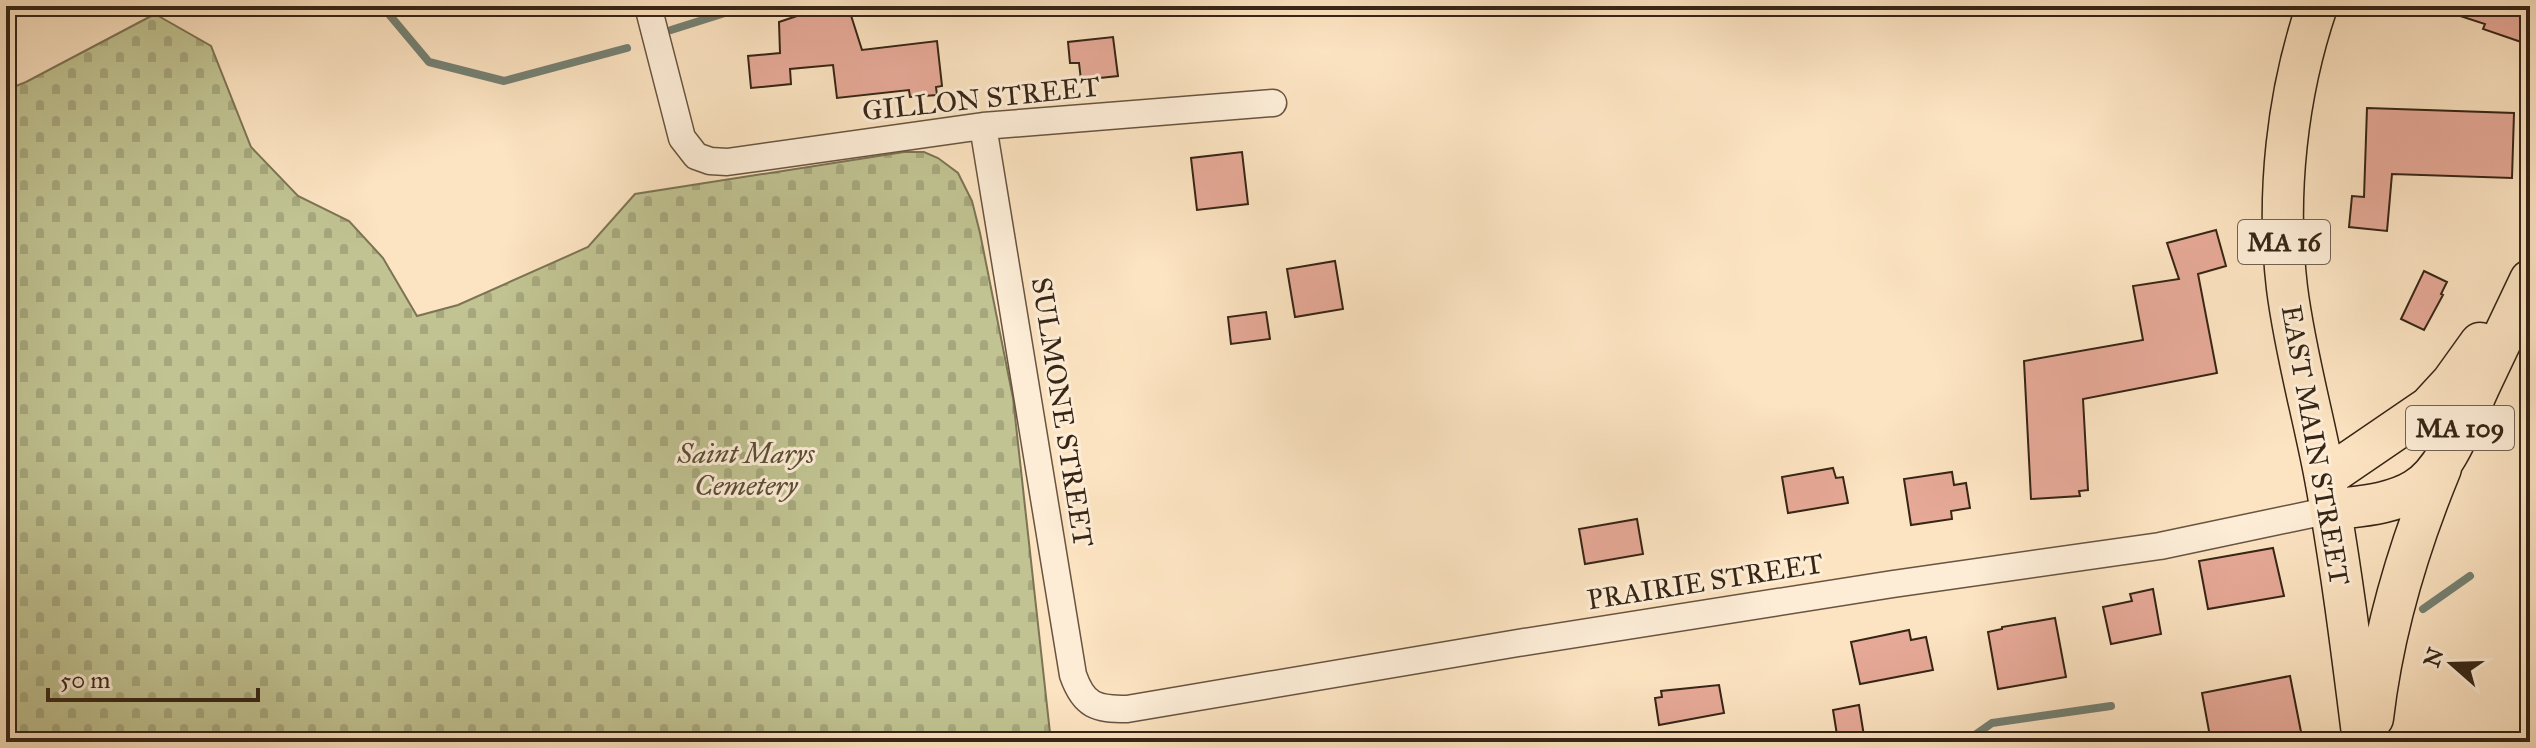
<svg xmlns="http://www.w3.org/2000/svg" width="2536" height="748" viewBox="0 0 2536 748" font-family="'IM FELL Great Primer',serif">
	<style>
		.cemetery { fill: url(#cemetery-stones); stroke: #7c7454; stroke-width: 2 }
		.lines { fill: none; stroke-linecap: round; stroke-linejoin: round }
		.stream { stroke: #758173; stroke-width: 8 }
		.building { fill: #e6a997; stroke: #362515; stroke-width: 2 }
		.street-casing { stroke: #685440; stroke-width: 29 }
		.primary-casing { stroke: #362515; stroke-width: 43 }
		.street { stroke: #fdedd7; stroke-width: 26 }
		.primary { stroke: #fce3c1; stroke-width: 40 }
		.labels { text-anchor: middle; stroke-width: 6; stroke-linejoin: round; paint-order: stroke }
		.shield { fill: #fdedd7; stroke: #72614f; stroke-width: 2 }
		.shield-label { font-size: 26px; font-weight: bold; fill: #362515 }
		.street-label { font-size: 28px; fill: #362515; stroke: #fdedd7 }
		.park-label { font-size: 28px; font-style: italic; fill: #594c34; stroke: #fdedd7 }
	</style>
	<defs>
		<pattern id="cemetery-stones" width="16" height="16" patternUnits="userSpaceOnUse" patternTransform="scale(2)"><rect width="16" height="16" fill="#c1c392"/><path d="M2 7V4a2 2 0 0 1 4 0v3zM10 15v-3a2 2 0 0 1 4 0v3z" fill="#a6a77d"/></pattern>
	</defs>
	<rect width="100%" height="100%" fill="#fce3c1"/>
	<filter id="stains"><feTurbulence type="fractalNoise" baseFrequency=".0025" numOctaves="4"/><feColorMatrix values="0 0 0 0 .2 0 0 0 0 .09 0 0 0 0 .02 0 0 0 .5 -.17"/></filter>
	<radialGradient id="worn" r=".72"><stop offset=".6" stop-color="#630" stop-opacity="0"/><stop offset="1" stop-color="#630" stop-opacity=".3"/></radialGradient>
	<path class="cemetery" d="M 155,14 L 211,46 L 251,147 L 298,196 L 349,221 L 383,258 L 417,316 L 458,305 L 588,247 L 635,194 L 904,152 L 924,152 L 938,158 L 958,173 L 972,201 L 980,233 L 1013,398 L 1051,742 L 6,742 L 6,90 L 26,82 Z"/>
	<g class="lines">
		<path class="stream" d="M 382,6 L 429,62 L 504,81 L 627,48
			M 671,30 L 747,6
			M 2423,609 L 2470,576
			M 1947,742 L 1972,737 L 1992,723 L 2111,706"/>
	</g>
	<path class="building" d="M 827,6 L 848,6 L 862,50 L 937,41 L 942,86 L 936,87 L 937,95 L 910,97 L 909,90 L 837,98 L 833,65 L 790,69 L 791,84 L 751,88 L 748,56 L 780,53 L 779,22 Z
		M 2443,6 L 2530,6 L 2530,45 L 2483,29 L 2485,24 L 2442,10 Z
		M 1113,37 L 1118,76 L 1081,80 L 1079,63 L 1070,63 L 1068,42 Z
		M 2367,108 L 2514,113 L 2512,178 L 2392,174 L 2387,231 L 2349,227 L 2352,196 L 2364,197 Z
		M 1242,152 L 1248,204 L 1197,210 L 1191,158 Z
		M 2216,230 L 2226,266 L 2198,274 L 2217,373 L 2083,399 L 2088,490 L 2079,491 L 2080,496 L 2031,499 L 2024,361 L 2143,340 L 2133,286 L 2179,279 L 2167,243 Z
		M 1335,261 L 1343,309 L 1295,317 L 1287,269 Z
		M 2424,271 L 2447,282 L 2441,294 L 2443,295 L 2424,330 L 2401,319 Z
		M 1266,312 L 1270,339 L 1231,344 L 1228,317 Z
		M 1833,468 L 1836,478 L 1843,477 L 1848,503 L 1788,513 L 1782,477 Z
		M 1952,472 L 1954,485 L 1966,483 L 1970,508 L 1951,511 L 1952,519 L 1911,525 L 1904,479 Z
		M 1637,519 L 1643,554 L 1585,564 L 1579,529 Z
		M 2273,548 L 2284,596 L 2208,609 L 2199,561 Z
		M 2153,589 L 2161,634 L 2111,644 L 2103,607 L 2132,601 L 2130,594 Z
		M 2055,618 L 2066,677 L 1998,689 L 1988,632 L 2002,629 L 2002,627 Z
		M 1909,630 L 1911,640 L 1926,637 L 1933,670 L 1860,684 L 1851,642 Z
		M 2290,676 L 2303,742 L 2211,742 L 2202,693 Z
		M 1719,685 L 1724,713 L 1659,725 L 1655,698 L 1662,697 L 1661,691 Z
		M 1859,705 L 1864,736 L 1838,741 L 1833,710 Z"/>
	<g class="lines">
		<defs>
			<path id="street" d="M 648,6 L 682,138 L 696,156 L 710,161 L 727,162 L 983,126 L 1273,103
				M 983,126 L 1073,675 C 1084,706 1096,709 1127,709 L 1518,643 L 1893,584 L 2160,546 L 2331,510"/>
			<path id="primary" d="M 2317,6 C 2287,94 2276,195 2287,288 C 2295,352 2313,414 2325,478 C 2341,565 2352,654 2363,742
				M 2325,478 L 2429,407 L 2452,382 L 2480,343
				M 2331,510 C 2358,506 2390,505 2415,490 C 2448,471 2466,414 2482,381 C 2498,347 2514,313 2530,280
				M 2373,718 C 2383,632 2408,548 2441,468"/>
		</defs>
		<use href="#street" class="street-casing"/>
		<use href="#primary" class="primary-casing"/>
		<use href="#street" class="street"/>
		<use href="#primary" class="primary"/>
	</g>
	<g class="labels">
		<g class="shield">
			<rect x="2238" y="220" width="92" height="44" rx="6"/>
			<rect x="2406" y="406" width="108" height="44" rx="6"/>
		</g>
		<g class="shield-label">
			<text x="2284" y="251">MA 16</text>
			<text x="2460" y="437">MA 109</text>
		</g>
		<g class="street-label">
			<text transform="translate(981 98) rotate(-6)" y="10">GILLON STREET</text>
			<text transform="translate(1063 412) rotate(81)" y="10">SULMONE STREET</text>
			<text transform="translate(2316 445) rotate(80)" y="10">EAST MAIN STREET</text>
			<text transform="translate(1705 581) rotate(-9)" y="10">PRAIRIE STREET</text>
		</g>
		<g class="park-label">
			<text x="746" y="463">Saint Marys<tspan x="746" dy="32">Cemetery</tspan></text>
		</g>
	</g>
	<rect width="2536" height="748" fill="none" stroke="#fce3c1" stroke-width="32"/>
	<rect x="8" y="8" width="2520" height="732" fill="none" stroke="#362515" stroke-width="4"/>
	<rect x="16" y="16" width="2504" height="716" fill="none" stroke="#362515" stroke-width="2"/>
	<g transform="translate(2452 664) rotate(290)" stroke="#fdedd7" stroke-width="6" paint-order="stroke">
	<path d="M0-6L14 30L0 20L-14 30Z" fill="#362515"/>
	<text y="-12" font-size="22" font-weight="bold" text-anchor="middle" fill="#362515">N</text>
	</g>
	<path d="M48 688v12h210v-12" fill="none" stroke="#362515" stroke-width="4"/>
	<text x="60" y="688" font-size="24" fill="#362515" stroke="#fdedd7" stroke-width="6" paint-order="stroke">50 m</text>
	<rect width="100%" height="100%" filter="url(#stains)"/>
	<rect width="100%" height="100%" fill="url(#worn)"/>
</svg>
